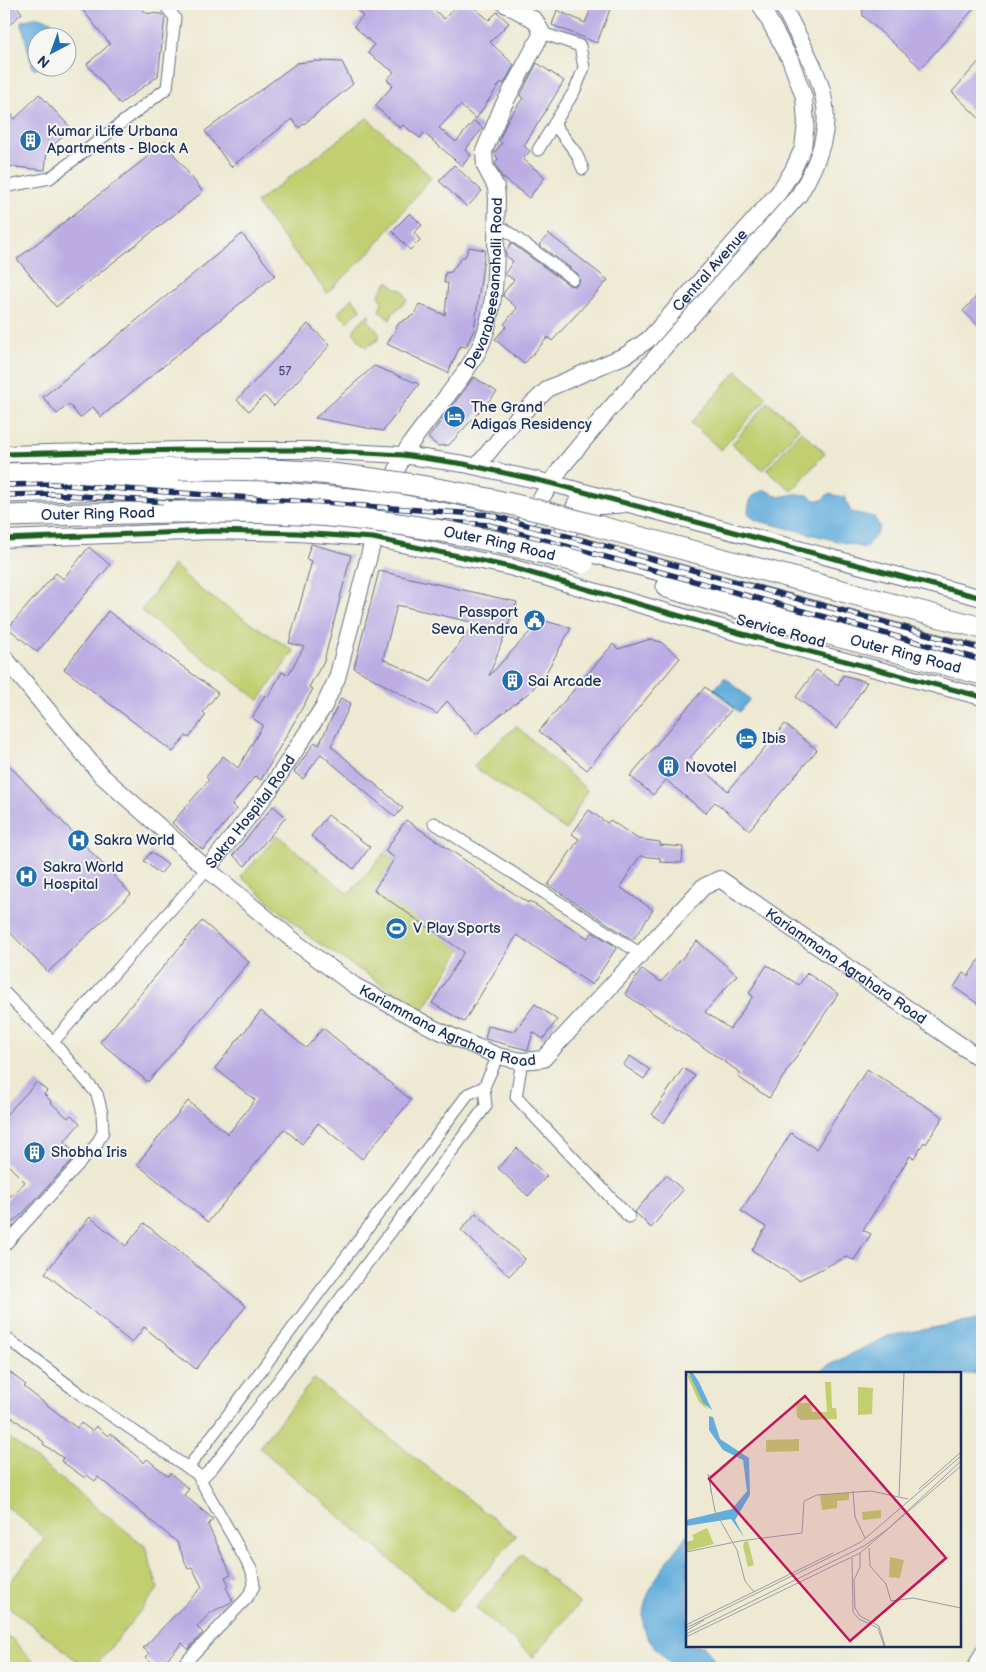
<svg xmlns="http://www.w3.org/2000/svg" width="986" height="1672" viewBox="0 0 986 1672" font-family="'Balsamiq Sans',sans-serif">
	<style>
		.green { fill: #c1cf71; stroke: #6e7f68 }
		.water { fill: #65aedc; stroke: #406e9d }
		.building { fill: #bbade3; fill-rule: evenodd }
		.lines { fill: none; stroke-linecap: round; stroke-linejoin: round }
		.street-casing { stroke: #647087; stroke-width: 13 }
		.secondary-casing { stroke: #647087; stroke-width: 18 }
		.highway-casing { stroke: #647087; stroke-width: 23 }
		.street { stroke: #fff; stroke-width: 11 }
		.secondary { stroke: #fff; stroke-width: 16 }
		.highway { stroke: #fff; stroke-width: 21 }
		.rail-casing { stroke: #1b2f5e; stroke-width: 5.5 }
		.rail { stroke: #f6f6f2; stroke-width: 4; stroke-dasharray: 11; stroke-linecap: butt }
		.highway-bridge-casing { stroke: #647087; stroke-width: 23; stroke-linecap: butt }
		.highway-bridge { stroke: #fff; stroke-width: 21 }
		.cycleway-casing { stroke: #f6f6f2; stroke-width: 8 }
		.cycleway { stroke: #1b5e20; stroke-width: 5 }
		.labels { text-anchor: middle; stroke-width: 4; stroke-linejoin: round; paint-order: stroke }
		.number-label { font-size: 12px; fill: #434e7f }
		.poi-label { font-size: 15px; fill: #1b2f5e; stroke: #f6f6f2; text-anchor: start }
		.street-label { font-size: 15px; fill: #1b2f5e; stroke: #f6f6f2 }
		.inset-road { fill: none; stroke: #999fa4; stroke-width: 1 }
		.view { fill: #c2185b; fill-opacity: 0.15; stroke: #c2185b; stroke-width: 2.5 }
		.inset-edge { fill: none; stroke: #1b2f5e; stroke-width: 2.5 }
	</style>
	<rect width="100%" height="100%" fill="#f6f6f2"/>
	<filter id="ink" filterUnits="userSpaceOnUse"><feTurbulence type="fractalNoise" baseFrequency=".02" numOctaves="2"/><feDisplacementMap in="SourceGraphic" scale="10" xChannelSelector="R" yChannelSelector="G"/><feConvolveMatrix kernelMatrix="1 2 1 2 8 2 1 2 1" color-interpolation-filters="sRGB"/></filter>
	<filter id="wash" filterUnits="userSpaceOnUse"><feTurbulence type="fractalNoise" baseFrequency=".0096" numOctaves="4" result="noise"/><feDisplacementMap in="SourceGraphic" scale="20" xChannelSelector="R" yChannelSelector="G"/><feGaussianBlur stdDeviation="1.12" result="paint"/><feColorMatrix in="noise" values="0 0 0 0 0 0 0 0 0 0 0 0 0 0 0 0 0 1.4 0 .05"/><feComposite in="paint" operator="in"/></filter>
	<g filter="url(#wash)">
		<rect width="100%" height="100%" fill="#ede9d2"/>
		<path class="green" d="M 367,118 L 431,177 L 371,251 L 327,293 L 256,203 Z
			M 387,282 L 390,282 L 395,288 L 402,290 L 407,300 L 393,313 L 390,320 L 379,311 L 382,302 L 379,294 Z
			M 352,298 L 361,309 L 347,322 L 338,313 Z
			M 368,314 L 370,316 L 368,320 L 379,334 L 378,340 L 366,347 L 361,343 L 354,333 L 355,328 Z
			M 737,371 L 767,398 L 721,450 L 691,423 Z
			M 768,402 L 799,428 L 763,470 L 732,444 Z
			M 801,431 L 825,453 L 792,491 L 767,470 Z
			M 174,565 L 202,591 L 294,651 L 259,700 L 141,611 Z
			M 516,726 L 587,790 L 566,830 L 473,766 Z
			M 277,835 L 349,894 L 384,853 L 481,917 L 423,1011 L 311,938 L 241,877 Z
			M 314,1379 L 516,1536 L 451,1612 L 259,1447 Z
			M 4,1434 L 145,1546 L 158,1589 L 94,1668 L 86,1668 L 4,1603 L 4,1590 L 45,1538 L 4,1504 Z
			M 522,1554 L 579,1603 L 533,1657 L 476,1608 Z
			M 10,1637 L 33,1661 L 26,1668 L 4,1668 L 4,1644 Z"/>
		<path class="water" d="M 39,17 L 51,21 L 62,37 L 38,38 L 38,68 L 42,68 L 33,69 L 21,21 Z
			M 765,490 L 779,497 L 795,494 L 808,495 L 815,500 L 823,500 L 828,494 L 844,497 L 851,512 L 874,517 L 880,527 L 876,535 L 865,548 L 755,520 L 748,513 C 749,499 752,494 765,490 Z
			M 725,677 L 750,699 L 739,712 L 714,690 Z
			M 982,1319 L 982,1374 L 817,1373 L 829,1365 L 888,1336 Z
			M 687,1534 L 687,1646 L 704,1646 L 720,1668 L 673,1668 C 667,1657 654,1649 648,1638 C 629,1602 669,1562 687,1534 Z"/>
		<g id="blocks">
			<path class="building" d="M 4,4 L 15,4 L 22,13 L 4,30 Z
				M 78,4 L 138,4 L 146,13 L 162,14 L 165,18 L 158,76 L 120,104 L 87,64 L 110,44 Z
				M 349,4 L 428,4 L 444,19 L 458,4 L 470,4 L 489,20 L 497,12 L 509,23 L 490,42 L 514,65 L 504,84 L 501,82 L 476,119 L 460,105 L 439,128 L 456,142 L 474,121 L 483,128 L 465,150 L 471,155 L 462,166 L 424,133 L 420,138 L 403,125 L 400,128 L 375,106 L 393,85 L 387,80 L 394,72 L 368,53 L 374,45 L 354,26 L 363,16 Z
				M 593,4 L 603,4 L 611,7 L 597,43 L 552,25 L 557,10 L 585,23 Z
				M 862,4 L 978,4 L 921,68 L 863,16 Z
				M 982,58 L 982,121 L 952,92 Z
				M 316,61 L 342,62 L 353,84 L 299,128 L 292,119 L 231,167 L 205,131 L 297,63 Z
				M 537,63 L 564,81 L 524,146 L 530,151 L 523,159 L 545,177 L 529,198 L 502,177 L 495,163 L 498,159 L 494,153 L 502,143 L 499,141 L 508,119 L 523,98 L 520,96 Z
				M 39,94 L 71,128 L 47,152 L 45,170 L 4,166 L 4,106 L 15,119 Z
				M 165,143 L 203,192 L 56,307 L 17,259 Z
				M 454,165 L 482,191 L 467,207 L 439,181 Z
				M 410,213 L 422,225 L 414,233 L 420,240 L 410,250 L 392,231 Z
				M 242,234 L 275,275 L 101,417 L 93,407 L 80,418 L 69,404 L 57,414 L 43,397 Z
				M 549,234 L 608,280 L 552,341 L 548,337 L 524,364 L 495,339 L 507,326 L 504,324 L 517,308 L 503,296 L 504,292 L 514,280 L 505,274 L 513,261 L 506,256 L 506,251 L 511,243 L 569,285 L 576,286 L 580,280 L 577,273 L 539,245 Z
				M 469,247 L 485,250 L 474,330 L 466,347 L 460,346 L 448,373 L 387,344 L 399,323 L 414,315 L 419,304 L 445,315 L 448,283 L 444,283 L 445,273 L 451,272 L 462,257 L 465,257 Z
				M 982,291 L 982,329 L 963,311 Z
				M 308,324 L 330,345 L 274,406 L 264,396 L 249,411 L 237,400 Z
				M 374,366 L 419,384 L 383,431 L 315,418 Z
				M 474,377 L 497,392 L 449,445 L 438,446 L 428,438 Z
				M 311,544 L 351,555 L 324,661 L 309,687 L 313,689 L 261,780 L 255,776 L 232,805 L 237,809 L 203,850 L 172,823 L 209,780 L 206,777 L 223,756 L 238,768 L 263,725 L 252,718 L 265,695 L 268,697 L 282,672 L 288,675 L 304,647 L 289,643 L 312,561 L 306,559 Z
				M 89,547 L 110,565 L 37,652 L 8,628 L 56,573 L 63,579 Z
				M 379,571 L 517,602 L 489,676 L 541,620 L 571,628 L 547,671 L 531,691 L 476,734 L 447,701 L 437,714 L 354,668 ZM 397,605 L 475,623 L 431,682 L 383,659 Z
				M 108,611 L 218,693 L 203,712 L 206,715 L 189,738 L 186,736 L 173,752 L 64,669 Z
				M 651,639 L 661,642 L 680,658 L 587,770 L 539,731 L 613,644 L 618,649 Z
				M 816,670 L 838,685 L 843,675 L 867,682 L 837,729 L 796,697 Z
				M 705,687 L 732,709 L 690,758 L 728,791 L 785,724 L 817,750 L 749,830 L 715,802 L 705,813 L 666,780 L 653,795 L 630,776 Z
				M 341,698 L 351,703 L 331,746 L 403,808 L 395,817 L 321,754 L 303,779 L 294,772 L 315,742 L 319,745 Z
				M 4,760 L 131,894 L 48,972 L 4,926 Z
				M 273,806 L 286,817 L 245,866 L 233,855 Z
				M 589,810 L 607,823 L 610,820 L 638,839 L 660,842 L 660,845 L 683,847 L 682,863 L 660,862 L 660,858 L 640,856 L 620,887 L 653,910 L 633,940 L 548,885 L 579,839 L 572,834 Z
				M 328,815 L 370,847 L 354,869 L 311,836 Z
				M 406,820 L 528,903 L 529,901 L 588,938 L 592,932 L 617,947 L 592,985 L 517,935 L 464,1022 L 432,1003 L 464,952 L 374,890 L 395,858 L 385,851 Z
				M 151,852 L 168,865 L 160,874 L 144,861 Z
				M 202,921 L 249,962 L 148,1082 L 100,1042 Z
				M 697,941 L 737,975 L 705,1012 L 730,1029 L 753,996 L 749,993 L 767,965 L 799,985 L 807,973 L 838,994 L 769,1098 L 738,1077 L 741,1073 L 625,994 L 642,969 L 661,982 Z
				M 982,956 L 982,1007 L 954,987 L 963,973 L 968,976 Z
				M 535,1004 L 557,1020 L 543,1039 L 533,1032 L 528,1050 L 485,1039 L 488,1026 L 514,1032 Z
				M 261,1011 L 306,1048 L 323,1028 L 411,1100 L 362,1159 L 318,1123 L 302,1144 L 284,1129 L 208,1222 L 137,1164 L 188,1101 L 228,1134 L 255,1100 L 215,1068 Z
				M 630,1056 L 650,1070 L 644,1079 L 623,1065 Z
				M 683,1068 L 695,1076 L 664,1123 L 652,1115 Z
				M 867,1069 L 943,1117 L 926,1144 L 924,1142 L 914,1158 L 910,1156 L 863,1230 L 871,1234 L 854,1260 L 846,1257 L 799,1280 L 752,1250 L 766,1227 L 741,1211 L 791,1133 L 816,1149 Z
				M 37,1082 L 47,1091 L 44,1094 L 51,1101 L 50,1102 L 68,1118 L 71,1115 L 80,1123 L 64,1142 L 77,1155 L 22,1214 L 4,1229 L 4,1202 L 25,1182 L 4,1161 L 4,1117 Z
				M 517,1148 L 547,1176 L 528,1196 L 498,1168 Z
				M 666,1175 L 683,1190 L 651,1228 L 635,1212 Z
				M 476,1213 L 525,1259 L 509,1276 L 461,1230 Z
				M 90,1217 L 126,1246 L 144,1223 L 246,1306 L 196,1369 L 144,1327 L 132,1343 L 45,1273 Z
				M 4,1368 L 26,1385 L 24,1387 L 77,1428 L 81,1423 L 92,1431 L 96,1426 L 108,1436 L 110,1433 L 144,1463 L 147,1459 L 168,1476 L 170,1473 L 189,1489 L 184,1495 L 213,1519 L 208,1525 L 231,1574 L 225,1577 L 229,1585 L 226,1587 L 233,1601 L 210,1613 L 197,1627 L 203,1633 L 188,1649 L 182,1643 L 165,1661 L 172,1668 L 157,1668 L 145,1657 L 149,1653 L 143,1648 L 202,1587 L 192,1567 L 188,1569 L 177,1542 L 98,1477 L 95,1481 L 87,1475 L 85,1478 L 61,1461 L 63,1458 L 43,1444 L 44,1442 L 4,1411 Z"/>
		</g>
	</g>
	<g filter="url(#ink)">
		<use href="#blocks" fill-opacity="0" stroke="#647087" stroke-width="1"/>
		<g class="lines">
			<defs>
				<path id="street" d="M 554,124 L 576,153 L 583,169
					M 538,150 L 575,90 L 584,68 L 580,46 L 542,33
					M 4,187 L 50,178 L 167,88 L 175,18 L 164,4
					M 496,228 L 504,229 L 573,279
					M 434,823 L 641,954
					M 4,992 L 53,1042 L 97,1094 L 102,1113 L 103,1132 L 96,1145 L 4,1246
					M 53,1042 L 207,869
					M 522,1061 L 516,1097 L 629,1217
					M 4,1336 L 84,1397 L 197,1474 L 252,1571 L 254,1586 L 247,1598 L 180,1668
					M 188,1468 L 468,1094 L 484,1087
					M 200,1480 L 213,1467 L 486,1106 L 484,1087 L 498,1056
					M 973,1667 L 982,1650"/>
				<g id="secondary">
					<path d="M 4,454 L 184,450 L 309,450 L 403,455 L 464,464 L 550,483 L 982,598"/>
					<path id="s1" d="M 477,466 L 516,419 L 549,388 L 626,355 L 649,339 L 779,192 L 793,170 L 803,148 L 806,123 L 804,97 L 790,59 L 760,4"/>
					<path id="s2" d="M 389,492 C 395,475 400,458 411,443 C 431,414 471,371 483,340 C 499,297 495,246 497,200 L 496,187 L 485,166 L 484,151 L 502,108 L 542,33 L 535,20 L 505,4"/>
					<path d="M 4,539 L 213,531 L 297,533 L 373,538 L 510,567 L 739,633 L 982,697"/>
					<path d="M 517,541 L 519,532 L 561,468 L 608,411 L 799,195 C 849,111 820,81 782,4"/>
					<path id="s3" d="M 4,657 L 101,775 L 207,869 L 299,945 L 355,986 L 435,1029 L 498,1056 L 522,1061 L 543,1059 L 703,887 L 720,879 L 982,1060"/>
					<path id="s4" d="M 207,869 L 269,791 L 324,706 L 337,678 L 376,529"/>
					<path d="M 976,1668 L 982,1661"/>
				</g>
				<g id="highway">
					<path d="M 4,474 L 179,469"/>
					<path d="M 4,492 L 149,488 L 232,489 L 385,502 L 471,519 L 982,657"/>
					<path id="s5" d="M 4,516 L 170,512"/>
					<path d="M 593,525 L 982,628"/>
					<path d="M 564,536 L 578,505 L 621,502"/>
					<path id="s6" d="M 667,587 L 822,632 L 982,674"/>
				</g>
			</defs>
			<use href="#street" class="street-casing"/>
			<use href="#secondary" class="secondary-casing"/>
			<use href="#highway" class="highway-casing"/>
			<use href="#street" class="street"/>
			<use href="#secondary" class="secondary"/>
			<use href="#highway" class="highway"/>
			<defs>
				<path id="rail" d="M 4,485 L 54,484 L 490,515 L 982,649
					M 4,495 L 53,494 L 489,525 L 982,660"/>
			</defs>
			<use href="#rail" class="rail-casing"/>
			<use href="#rail" class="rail"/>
			<defs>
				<g id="highway-bridge">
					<path d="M 179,469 C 222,469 266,469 309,472 C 405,480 500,499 593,525"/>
					<path id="s7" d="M 170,512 C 213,512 257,511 299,514 C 396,519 490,538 583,563"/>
				</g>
			</defs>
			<use href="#highway-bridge" class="highway-bridge-casing"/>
			<use href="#highway-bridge" class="highway-bridge"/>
			<defs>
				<path id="cycleway" d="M 4,454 L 184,450 L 309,450 L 403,455 L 464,464 L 550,483 L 982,598
					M 4,539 L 213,531 L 297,533 L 373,538 L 510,567 L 739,633 L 982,697"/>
			</defs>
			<use href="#cycleway" class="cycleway-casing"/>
			<use href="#cycleway" class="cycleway"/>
		</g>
	</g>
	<defs>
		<symbol id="building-disc" viewBox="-11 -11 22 22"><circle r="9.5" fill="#1f6fb2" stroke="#f6f6f2"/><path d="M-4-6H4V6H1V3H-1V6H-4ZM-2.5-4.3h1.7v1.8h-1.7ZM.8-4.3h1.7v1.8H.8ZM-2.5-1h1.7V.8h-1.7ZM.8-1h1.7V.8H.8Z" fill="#fff"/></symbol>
		<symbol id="hotel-disc" viewBox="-11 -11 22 22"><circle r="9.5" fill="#1f6fb2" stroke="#f6f6f2"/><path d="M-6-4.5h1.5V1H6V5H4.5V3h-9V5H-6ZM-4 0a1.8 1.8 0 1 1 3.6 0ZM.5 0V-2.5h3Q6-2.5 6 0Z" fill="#fff"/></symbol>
		<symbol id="civic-disc" viewBox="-11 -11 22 22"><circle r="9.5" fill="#1f6fb2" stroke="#f6f6f2"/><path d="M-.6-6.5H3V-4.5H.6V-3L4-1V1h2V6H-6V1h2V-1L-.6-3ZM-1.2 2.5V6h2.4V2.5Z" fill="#fff"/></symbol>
		<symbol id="hospital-disc" viewBox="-11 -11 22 22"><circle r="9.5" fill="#1f6fb2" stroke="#f6f6f2"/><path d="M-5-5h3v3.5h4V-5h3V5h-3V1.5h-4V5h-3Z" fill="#fff"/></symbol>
		<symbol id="stadium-disc" viewBox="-11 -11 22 22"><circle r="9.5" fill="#1f6fb2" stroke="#f6f6f2"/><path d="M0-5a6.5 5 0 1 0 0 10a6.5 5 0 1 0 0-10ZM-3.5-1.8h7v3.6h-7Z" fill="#fff"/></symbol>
	</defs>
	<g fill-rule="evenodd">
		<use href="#building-disc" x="18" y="128" width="25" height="25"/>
		<use href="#hotel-disc" x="442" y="404" width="25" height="25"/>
		<use href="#civic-disc" x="522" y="608" width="25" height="25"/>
		<use href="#building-disc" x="500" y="668" width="25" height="25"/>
		<use href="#hotel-disc" x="734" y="726" width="25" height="25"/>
		<use href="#building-disc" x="656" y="754" width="25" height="25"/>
		<use href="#hospital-disc" x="66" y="828" width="25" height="25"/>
		<use href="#hospital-disc" x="14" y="864" width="25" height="25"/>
		<use href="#stadium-disc" x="384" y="916" width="25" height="25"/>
		<use href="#building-disc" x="22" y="1140" width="25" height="25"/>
	</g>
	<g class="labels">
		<g class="number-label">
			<text x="285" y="375">57</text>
		</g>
		<g class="poi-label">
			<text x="47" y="136">Kumar iLife Urbana<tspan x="47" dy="17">Apartments - Block A</tspan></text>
			<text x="471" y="412">The Grand<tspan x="471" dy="17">Adigas Residency</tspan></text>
			<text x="518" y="617" text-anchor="end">Passport<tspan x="518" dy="17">Seva Kendra</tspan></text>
			<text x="528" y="686">Sai Arcade</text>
			<text x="762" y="743">Ibis</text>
			<text x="685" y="772">Novotel</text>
			<text x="94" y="845">Sakra World</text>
			<text x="43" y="872">Sakra World<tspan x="43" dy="17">Hospital</tspan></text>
			<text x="413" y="933">V Play Sports</text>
			<text x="51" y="1157">Shobha Iris</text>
		</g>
		<g class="street-label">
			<text dy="5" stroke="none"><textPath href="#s1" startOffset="310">Central Avenue</textPath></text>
			<text dy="5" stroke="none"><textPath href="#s2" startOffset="236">Devarabeesanahalli Road</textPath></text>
			<text dy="5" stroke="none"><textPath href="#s5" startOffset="94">Outer Ring Road</textPath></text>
			<text dy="5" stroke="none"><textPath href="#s7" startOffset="332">Outer Ring Road</textPath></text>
			<text transform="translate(781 631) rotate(15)" y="5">Service Road</text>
			<text dy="5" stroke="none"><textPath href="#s6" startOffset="248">Outer Ring Road</textPath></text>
			<text dy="5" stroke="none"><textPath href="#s4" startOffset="72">Sakra Hospital Road</textPath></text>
			<text dy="5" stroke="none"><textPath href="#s3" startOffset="1095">Kariammana Agrahara Road</textPath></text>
			<text dy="5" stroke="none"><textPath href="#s3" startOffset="585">Kariammana Agrahara Road</textPath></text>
		</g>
	</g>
	<g transform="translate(686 1372)">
		<rect width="275" height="275" fill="#ede9d2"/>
		<path d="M 0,1 L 5,4 L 22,38 L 13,30 ZM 139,10 L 145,10 L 146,36 L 150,36 L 151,47 L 115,48 L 111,45 L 110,31 L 125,31 L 126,40 L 141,40 ZM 172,15 L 187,16 L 186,42 L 172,43 ZM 113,67 L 113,79 L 80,80 L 80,68 ZM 163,121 L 163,128 L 151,129 L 151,136 L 136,138 L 134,123 ZM 195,138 L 195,146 L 177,148 L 176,140 ZM 21,156 L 28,172 L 0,179 L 0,170 L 8,168 L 6,163 ZM 62,169 L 68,193 L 62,195 L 57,174 L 58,170 ZM 204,185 L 218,188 L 214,206 L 203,205 Z" fill="#c1cf71"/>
		<path d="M 3,1 L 7,1 L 13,10 L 26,38 L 17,31 ZM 23,44 L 27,45 L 34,67 L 63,86 L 64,123 L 49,148 L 58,165 L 45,147 L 0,154 L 0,148 L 46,137 L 61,119 L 57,88 L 37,78 L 23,58 Z" fill="#65aedc"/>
		<path class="inset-road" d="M 22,102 L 29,139 L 51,178 L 59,209 L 68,220M 24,103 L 25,121M 233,117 L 275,80M 167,119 L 169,145 L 179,166M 213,124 L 218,1M 183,176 L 184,194 L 200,212 L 205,229 L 227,226 L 275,236M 0,180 L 54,169 L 116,161 L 118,129 L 131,123 L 185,119 L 222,127M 174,181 L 174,195 L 168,208 L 169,236 L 174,244 L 193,254 L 199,274M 166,186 L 167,240 L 173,247 L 192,256 L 198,274M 0,253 L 147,181M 0,256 L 175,170 L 275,84M 0,259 L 18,248M 0,262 L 178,174 L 203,156 L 275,89M 0,265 L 174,181 L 275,94"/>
		<path class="view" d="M 119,24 L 260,186 L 164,269 L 23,107 Z"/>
		<rect width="275" height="275" class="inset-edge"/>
	</g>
	<rect width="986" height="1672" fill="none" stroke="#f6f6f2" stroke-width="20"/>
	<g transform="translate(52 52) rotate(221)"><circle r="24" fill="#f6f6f2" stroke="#9ea6b7"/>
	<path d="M0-4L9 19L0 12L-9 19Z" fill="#1f6fb2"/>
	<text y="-8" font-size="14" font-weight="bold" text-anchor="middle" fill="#1b2f5e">N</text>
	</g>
</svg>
